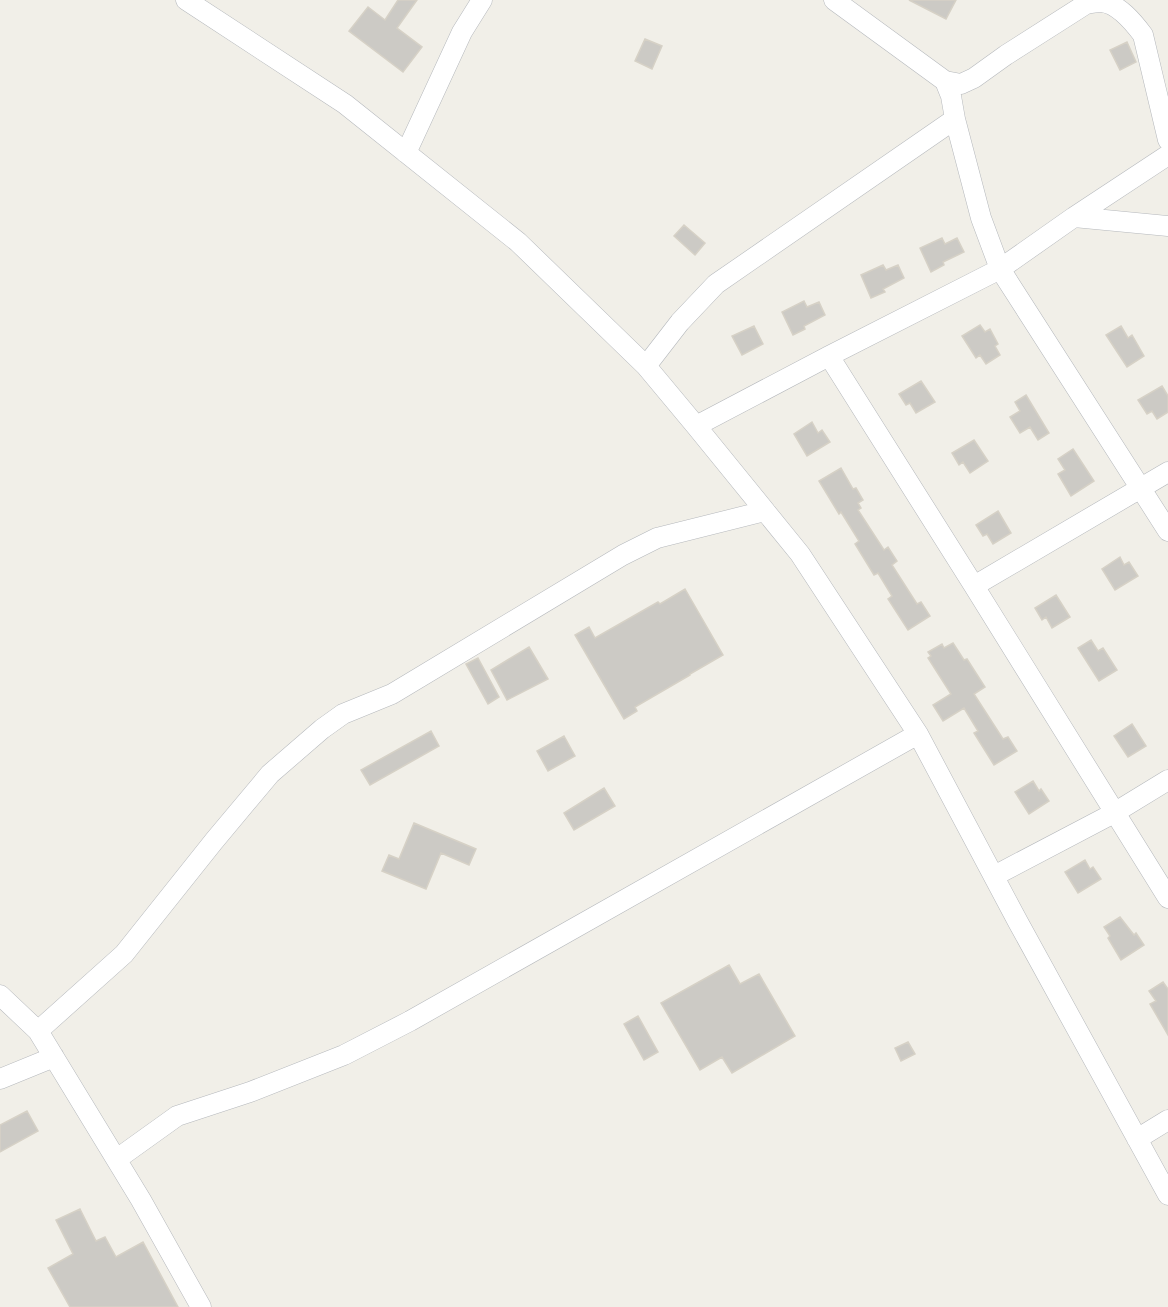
<svg xmlns="http://www.w3.org/2000/svg" width="1168" height="1307" viewBox="0 0 1168 1307" font-family="Jost,sans-serif">
	<style>
		.building { fill: #cccac5; stroke: #d6d1c6; stroke-width: 1.5 }
		.lines { fill: none; stroke-linecap: round; stroke-linejoin: round }
		.minor-casing { stroke: #b5b8bc; stroke-width: 21 }
		.minor { stroke: #fff; stroke-width: 20 }
	</style>
	<rect width="100%" height="100%" fill="#f1efe8"/>
	<path class="building" d="M 398,0 L 417,0 L 397,28 L 422,47 L 403,72 L 349,31 L 368,7 L 385,20 Z
		M 909,0 L 956,0 L 946,19 Z
		M 645,39 L 662,46 L 652,69 L 635,61 Z
		M 1127,42 L 1136,62 L 1120,70 L 1110,50 Z
		M 684,225 L 705,243 L 695,255 L 674,236 Z
		M 942,238 L 945,244 L 957,238 L 964,252 L 943,262 L 944,265 L 931,272 L 920,248 Z
		M 883,265 L 886,270 L 898,265 L 904,278 L 883,289 L 885,292 L 871,298 L 861,275 Z
		M 804,301 L 807,307 L 819,302 L 825,315 L 804,326 L 805,329 L 793,335 L 782,312 Z
		M 980,325 L 985,332 L 990,329 L 998,344 L 995,346 L 1000,355 L 986,364 L 980,355 L 976,358 L 962,336 Z
		M 754,326 L 763,344 L 742,355 L 732,336 Z
		M 1121,326 L 1128,338 L 1132,335 L 1144,356 L 1127,367 L 1106,335 Z
		M 921,381 L 935,402 L 916,413 L 910,403 L 906,405 L 899,394 Z
		M 1162,386 L 1168,396 L 1168,412 L 1157,419 L 1152,411 L 1147,414 L 1138,400 Z
		M 1026,395 L 1049,433 L 1038,440 L 1030,427 L 1020,433 L 1010,417 L 1020,411 L 1015,402 Z
		M 812,422 L 818,433 L 822,430 L 830,442 L 807,456 L 794,434 Z
		M 974,440 L 988,461 L 970,473 L 963,462 L 959,465 L 952,453 Z
		M 1073,449 L 1094,481 L 1071,496 L 1058,474 L 1065,470 L 1058,459 Z
		M 841,468 L 853,489 L 856,488 L 863,500 L 858,503 L 861,508 L 858,510 L 884,550 L 888,547 L 897,561 L 892,565 L 917,604 L 921,602 L 930,616 L 908,630 L 888,599 L 892,596 L 878,573 L 874,575 L 855,544 L 859,541 L 841,512 L 839,514 L 819,481 Z
		M 998,511 L 1011,533 L 993,544 L 987,534 L 983,536 L 976,525 Z
		M 1120,557 L 1124,565 L 1129,562 L 1138,576 L 1115,590 L 1102,569 Z
		M 685,589 L 723,655 L 690,674 L 690,675 L 635,707 L 637,711 L 624,719 L 575,635 L 589,627 L 595,638 L 658,602 L 660,604 Z
		M 1056,595 L 1070,617 L 1052,628 L 1046,617 L 1042,620 L 1035,608 Z
		M 1091,640 L 1098,651 L 1103,648 L 1117,670 L 1099,681 L 1078,648 Z
		M 953,643 L 964,660 L 967,659 L 985,687 L 974,694 L 1003,739 L 1008,737 L 1017,751 L 994,765 L 974,733 L 978,731 L 964,708 L 943,721 L 933,705 L 951,694 L 928,658 L 931,656 L 928,652 L 942,644 L 944,648 Z
		M 529,647 L 548,679 L 507,700 L 491,670 Z
		M 478,658 L 499,697 L 488,704 L 466,664 Z
		M 1132,724 L 1146,746 L 1128,757 L 1114,736 Z
		M 431,731 L 439,746 L 370,785 L 361,770 Z
		M 564,736 L 575,756 L 548,771 L 537,751 Z
		M 1033,781 L 1039,791 L 1041,789 L 1049,801 L 1029,814 L 1015,792 Z
		M 604,788 L 615,806 L 574,830 L 564,813 Z
		M 414,823 L 476,849 L 469,865 L 441,853 L 426,889 L 382,871 L 389,855 L 399,859 Z
		M 1085,860 L 1090,869 L 1093,867 L 1101,879 L 1078,893 L 1065,872 Z
		M 1120,917 L 1134,935 L 1136,933 L 1144,945 L 1121,960 L 1108,938 L 1110,936 L 1104,927 Z
		M 729,965 L 740,984 L 759,974 L 795,1036 L 732,1073 L 722,1057 L 700,1070 L 661,1003 Z
		M 1163,982 L 1168,989 L 1168,1035 L 1150,1004 L 1156,1001 L 1149,991 Z
		M 638,1016 L 658,1052 L 644,1060 L 624,1024 Z
		M 908,1042 L 915,1054 L 901,1061 L 895,1048 Z
		M 27,1111 L 38,1131 L 0,1152 L 0,1125 Z
		M 80,1209 L 96,1241 L 105,1237 L 116,1257 L 143,1242 L 178,1307 L 70,1307 L 48,1268 L 73,1254 L 56,1220 Z"/>
	<g class="lines">
		<defs>
			<path id="minor" d="M 186,0 L 345,104 L 518,242 L 646,366 L 696,426 L 800,554 L 918,734 L 1018,922 L 1168,1195
				M 834,0 L 945,81 L 951,96 L 955,119 L 981,218 L 1000,269 L 1074,217 L 1168,155
				M 945,81 L 961,84 L 974,78 L 1006,55 L 1086,4 C 1091,3 1096,2 1101,2 C 1118,3 1134,23 1143,35 L 1168,140
				M 406,153 L 462,32 L 482,0
				M 1074,217 L 1168,226
				M 829,356 L 974,586 L 1168,898
				M 646,366 L 680,322 L 716,284 L 955,119
				M 696,426 L 829,356 L 1000,269 L 1168,531
				M 974,586 L 1168,472
				M 994,876 L 1114,813 L 1168,780
				M 0,995 L 38,1031 L 141,1200 L 201,1307
				M 38,1031 L 124,954 L 214,841 L 270,774 L 322,729 L 343,714 L 392,694 L 623,555 L 657,538 L 765,511
				M 0,1079 L 54,1057
				M 1137,1139 L 1168,1120
				M 117,1159 L 177,1116 L 250,1092 L 344,1055 L 410,1021 L 918,734"/>
		</defs>
		<use href="#minor" class="minor-casing"/>
		<use href="#minor" class="minor"/>
	</g>
</svg>
